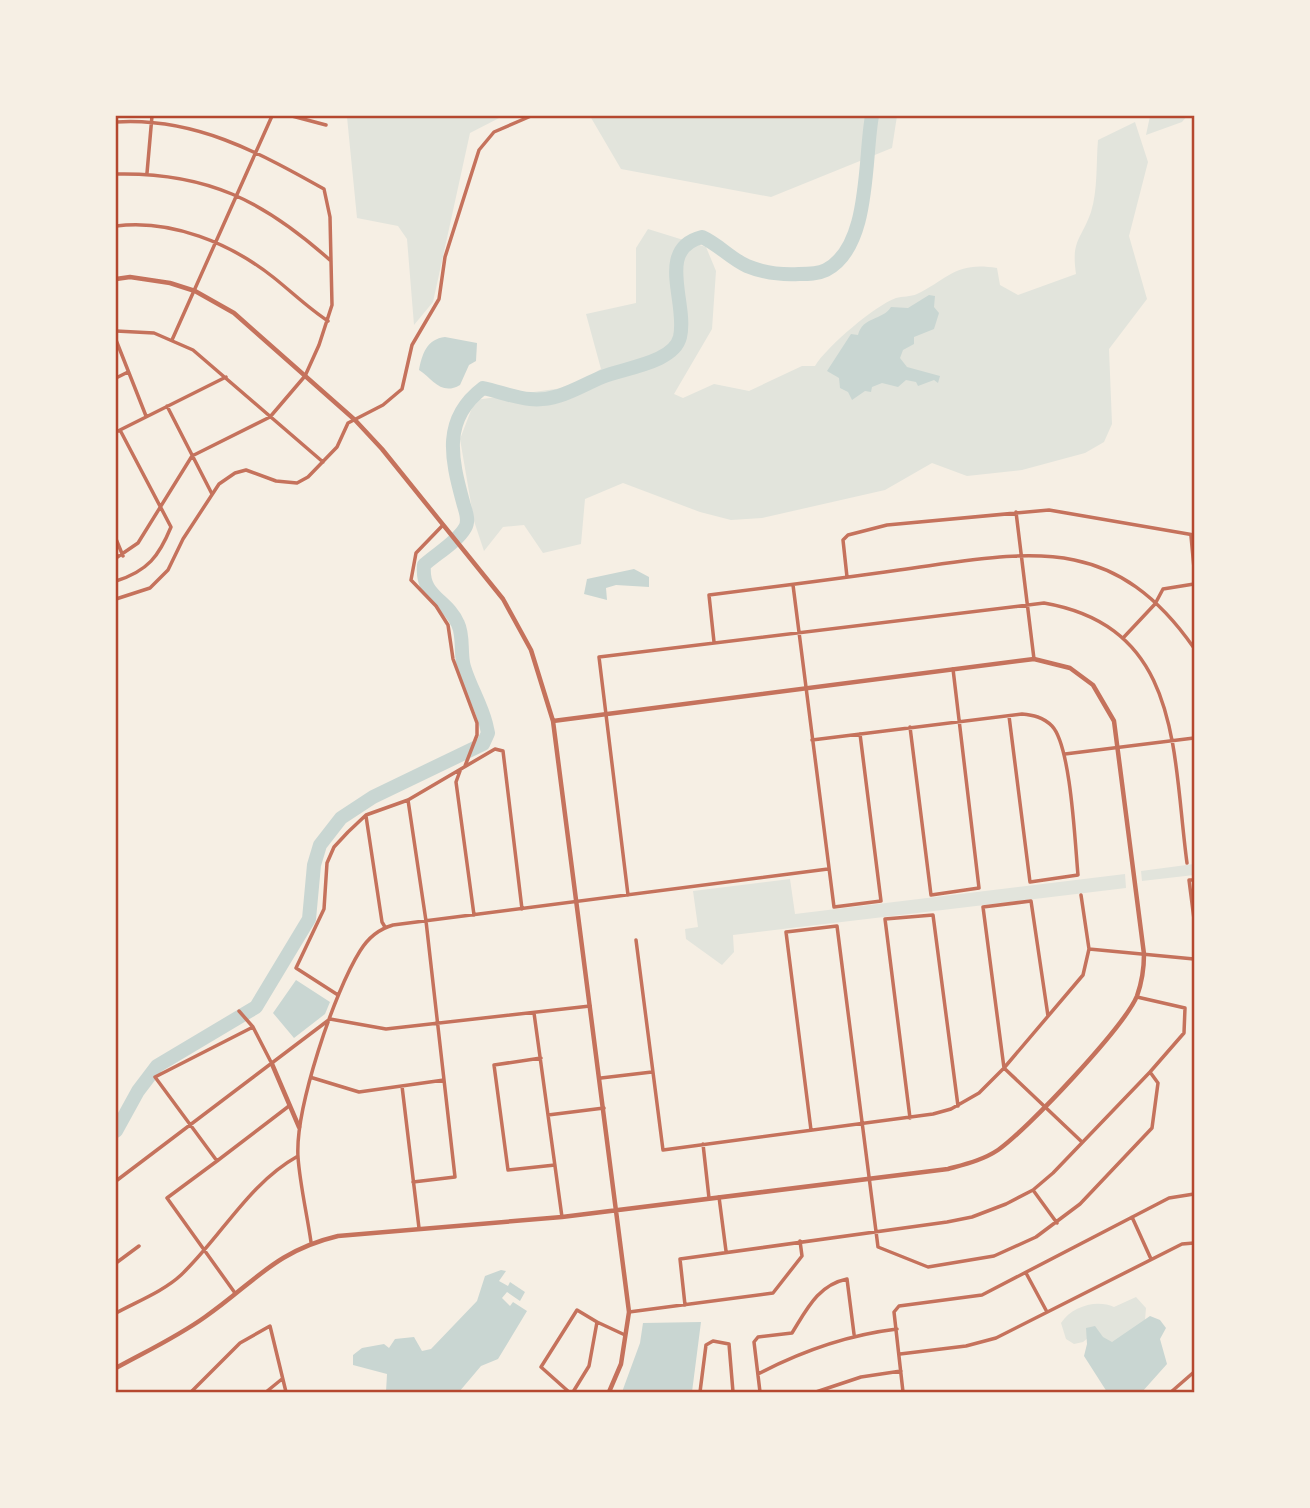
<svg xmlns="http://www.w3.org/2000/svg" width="1310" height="1508" viewBox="0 0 1310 1508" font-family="'Varela Round',sans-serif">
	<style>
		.green { fill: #e2e4dc }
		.water { fill: #c9d6d2 }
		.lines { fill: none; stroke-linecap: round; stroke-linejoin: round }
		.river { stroke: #c9d6d2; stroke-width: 14 }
		.minor { stroke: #c5725c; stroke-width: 3.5 }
		.tertiary { stroke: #c5725c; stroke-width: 4.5 }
		.neatline { fill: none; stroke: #b5482f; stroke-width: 2.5 }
	</style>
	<rect width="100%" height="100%" fill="#f6efe4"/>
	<path class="green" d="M 343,116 L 503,116 L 470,133 L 433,302 L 414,325 L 407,239 L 398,226 L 357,218 L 347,117 Z
		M 590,116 L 897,116 L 892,148 L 771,197 L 621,169 Z
		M 1150,116 L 1187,116 L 1182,122 L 1146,135 Z
		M 1135,122 L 1148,162 L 1129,236 L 1147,299 L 1109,349 L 1112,424 L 1104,442 L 1085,453 L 1022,470 L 967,476 L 932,463 L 885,490 L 762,518 L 731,520 L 700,512 L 623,483 L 585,499 L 581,544 L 543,553 L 524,525 L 503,527 L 484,551 L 474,521 L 460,439 L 475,400 L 570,387 L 601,369 L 586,314 L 636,303 L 636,248 L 648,229 L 706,247 L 716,271 L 712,329 L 674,394 L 683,398 L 714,384 L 749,391 L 802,366 L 815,366 C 827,346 876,305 896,298 C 902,296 911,297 917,294 C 948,279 956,261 997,268 L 1000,285 L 1018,295 L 1076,274 C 1071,240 1081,240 1091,212 C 1098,190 1096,162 1098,140 Z
		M 1194,864 L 1194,875 L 1142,881 L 1141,871 Z
		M 1125,874 L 1126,888 L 733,935 L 734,952 L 722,965 L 686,939 L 685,929 L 698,927 L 693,891 L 790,879 L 795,914 Z
		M 1136,1297 L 1146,1308 L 1145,1320 L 1123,1339 L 1109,1343 L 1093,1334 L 1083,1342 L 1074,1344 L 1066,1339 L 1061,1323 C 1072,1306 1097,1299 1114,1307 Z"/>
	<path class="water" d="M 929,295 L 935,296 L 934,307 L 939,313 L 934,329 L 914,337 L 914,344 L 903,350 L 900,358 L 907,367 L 940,376 L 938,383 L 934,380 L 918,386 L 916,382 L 906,380 L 898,387 L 882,383 L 872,387 L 871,392 L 865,391 L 852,400 L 848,392 L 840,388 L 839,378 L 827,371 L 851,334 L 858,335 C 863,316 882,321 891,307 L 908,308 Z
		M 445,337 L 477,343 L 476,361 L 469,365 L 460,385 C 441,396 433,379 419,370 C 422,354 427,339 445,337 Z
		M 634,569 L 649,577 L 649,587 L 616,585 L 606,588 L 607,600 L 584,594 L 587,579 Z
		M 296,980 L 330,1002 L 325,1014 L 294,1038 L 273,1013 Z
		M 501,1270 L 506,1271 L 499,1281 L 508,1286 L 510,1282 L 525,1292 L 520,1301 L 507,1292 L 502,1298 L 510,1306 L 513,1302 L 527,1311 L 498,1359 L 481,1366 L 459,1392 L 386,1392 L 387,1374 L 353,1365 L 353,1355 L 362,1348 L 384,1344 L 389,1348 L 395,1339 L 414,1337 L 422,1351 L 431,1349 L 477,1301 L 485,1276 Z
		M 1150,1316 L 1160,1320 L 1166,1328 L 1160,1339 L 1167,1364 L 1142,1392 L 1107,1392 L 1084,1356 L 1087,1344 L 1086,1328 L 1095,1326 L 1103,1337 L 1112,1342 Z
		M 701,1322 L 692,1392 L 622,1392 L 640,1343 L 643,1323 Z"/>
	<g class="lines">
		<path class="river" d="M 116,1131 L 138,1091 L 157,1066 L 256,1007 L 309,919 L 314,865 L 320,845 L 341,818 L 373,797 L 483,744 L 488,733 L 486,724 C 481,704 470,687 464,667 C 460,654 464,636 458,624 C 447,598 421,598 424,565 C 436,554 457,542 465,528 C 470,520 465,510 463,502 C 451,458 442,419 483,388 C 498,391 515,398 530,399 C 557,402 578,387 602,377 C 623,368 674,363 680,337 C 688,303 655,249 702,237 C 718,244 731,259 747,266 C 764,273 780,275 799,274 C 808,274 818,274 826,270 C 871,247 864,158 872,116"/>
		<path class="minor" d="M 292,116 L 326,125
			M 116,122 C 194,117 258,152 324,189 L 330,217 L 332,305 L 319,345 L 305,376 L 270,417 L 192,456 L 138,543 L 116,558
			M 147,173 L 152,116
			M 116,174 C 207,172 264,201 331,261
			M 116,226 C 171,219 230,243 273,277 C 292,292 308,308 328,321
			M 116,331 L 154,333 L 193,350 L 323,462
			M 116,340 L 146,416
			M 172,340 L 272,116
			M 116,378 L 128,372
			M 167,406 L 212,494
			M 116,432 L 226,377
			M 1016,512 L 1034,659
			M 443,525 L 416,553 L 411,580 L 436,606 L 448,625 L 453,659 L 477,723 L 477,735 L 465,766
			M 1191,536 L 1194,568
			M 116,539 L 123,556
			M 847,577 L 843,540 L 848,535 L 887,525 L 1049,510 L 1194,535
			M 116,581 C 148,571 159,556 171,527 L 120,430
			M 793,585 L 834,907 L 881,901 L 860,734
			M 116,599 L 150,588 L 168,570 L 183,539 L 219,484 L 235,473 L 246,470 L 276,481 L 297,483 L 308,477 L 337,447 L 348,423 L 383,405 L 402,389 L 412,345 L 439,299 L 445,257 L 479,150 L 494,132 L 531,116
			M 1124,637 L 1155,604 L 1163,589 L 1194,584
			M 714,642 L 709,595 C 773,587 836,579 899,570 C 1025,553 1111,529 1194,648
			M 910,727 L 931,895 L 979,888 L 953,669
			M 812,740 L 1022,714 C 1033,715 1043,717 1052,726 C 1071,746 1075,844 1078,875 L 1030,882 L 1009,716
			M 1065,754 L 1194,738
			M 460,771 L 456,782 L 474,915
			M 408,800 L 426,921 L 455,1177 L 413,1182
			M 366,816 L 382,922 L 385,927
			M 1194,880 L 1189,880 L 1194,919
			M 628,895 L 599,657 L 1044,603 C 1182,627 1172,751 1187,863
			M 636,940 L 663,1150 L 933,1114 L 951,1109 L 979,1093 L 1004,1068 L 1083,975 L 1089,949 L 1081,895
			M 1089,949 L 1194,959
			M 338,995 L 296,968 L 324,909 L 327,863 L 334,847 L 348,832 L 366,815 L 408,800 L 495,749 L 503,751 L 522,909
			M 239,1011 L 253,1027 L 272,1064
			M 534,1013 L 562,1217
			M 1048,1016 L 1031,901 L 983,907 L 1004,1068 L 1082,1142
			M 253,1027 L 155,1077 L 217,1161 L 289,1106
			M 541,1058 L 494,1065 L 508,1170 L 555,1165
			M 313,1078 L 359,1092 L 444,1080
			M 601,1078 L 652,1072
			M 402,1086 L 419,1228
			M 548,1115 L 604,1108
			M 910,1118 L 885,919 L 933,915 L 958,1106
			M 811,1130 L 786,932 L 837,926 L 878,1247 L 928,1267 L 994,1256 L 1036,1237 L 1080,1204 L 1152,1128 L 1158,1083 L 1150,1072
			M 703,1144 L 709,1198
			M 217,1161 L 167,1198 L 235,1293
			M 116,1181 L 330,1019 L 386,1029 L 590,1006
			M 1033,1190 L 1057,1223
			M 719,1197 L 726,1251
			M 1132,1217 L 1151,1259
			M 311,1242 C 307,1214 300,1185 298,1157 C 295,1109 334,992 360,951 C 368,938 379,929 393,925 L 828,869
			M 116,1263 L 139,1246
			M 1026,1273 L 1047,1312
			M 685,1305 L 680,1259 L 947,1222 L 972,1217 L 1006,1204 L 1033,1190 L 1053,1173 L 1150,1072 L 1184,1033 L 1185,1008 L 1137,997
			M 629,1312 L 773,1293 L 802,1256 L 800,1241
			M 116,1313 C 136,1302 164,1291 181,1275 C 222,1236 248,1184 298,1156
			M 900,1354 L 966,1346 L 996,1338 L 1182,1244 L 1194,1243
			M 758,1374 C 802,1351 847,1335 897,1329
			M 191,1392 L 240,1343 L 270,1326 L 286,1392
			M 266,1392 L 282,1379
			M 340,1392 L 345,1392
			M 569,1392 L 541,1367 L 577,1310 L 597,1322
			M 573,1392 L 589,1366 L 597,1322 L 625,1335
			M 700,1392 L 706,1345 L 713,1341 L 729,1344 L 733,1392
			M 760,1392 L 754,1342 L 758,1337 L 792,1333 C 807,1309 818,1285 847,1279 L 854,1334
			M 816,1392 L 861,1377 L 901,1371
			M 903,1392 L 894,1312 L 899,1306 L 982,1295 L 1169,1198 L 1194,1194
			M 1171,1392 L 1194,1372"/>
		<path class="tertiary" d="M 116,279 L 130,277 L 170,283 L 195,291 L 234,313 L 355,420 L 382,449 L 503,599 L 531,650 L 553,721 L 629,1312 L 621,1364 L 609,1392
			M 272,1064 L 299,1127
			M 116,1368 C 145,1352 177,1337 205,1317 C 254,1283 275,1251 338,1236 L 562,1217 L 948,1169 C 966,1164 983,1160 998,1150 C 1027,1130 1124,1027 1137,996 C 1142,982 1144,969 1144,954 L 1114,721 L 1093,685 L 1070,668 L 1034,659 L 553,721"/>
	</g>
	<rect width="1310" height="1508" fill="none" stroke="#f6efe4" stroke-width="234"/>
	<rect x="117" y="117" width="1076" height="1274" class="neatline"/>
</svg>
